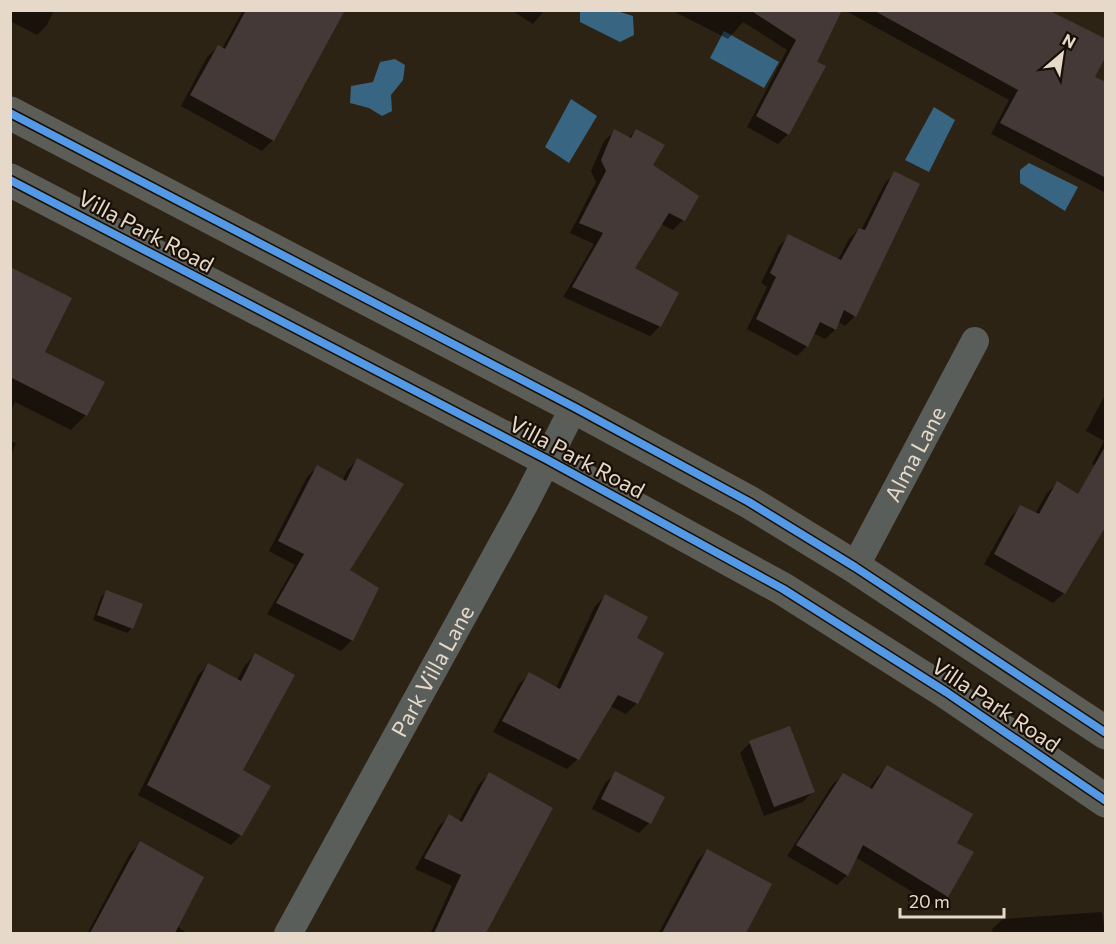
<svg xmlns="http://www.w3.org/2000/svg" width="1116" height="944" viewBox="0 0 1116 944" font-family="Commissioner,sans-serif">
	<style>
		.water { fill: #386582 }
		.shadow { fill: #0007 }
		.building { fill: #443937 }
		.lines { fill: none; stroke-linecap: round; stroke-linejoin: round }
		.street { stroke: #5a5e5a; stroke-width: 28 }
		.primary { stroke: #5c5d56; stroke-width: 33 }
		.cycleway-casing { stroke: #180f06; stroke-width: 11 }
		.cycleway { stroke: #5399e6; stroke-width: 8 }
		.labels { text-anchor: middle; stroke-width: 4.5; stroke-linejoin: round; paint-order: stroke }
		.street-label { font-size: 22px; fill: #e6d9ca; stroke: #180f06 }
	</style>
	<rect width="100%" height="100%" fill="#2d2315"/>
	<path class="water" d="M 580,11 L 617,11 L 633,16 L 634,35 L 620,42 L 580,22 Z
		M 724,31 L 779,62 L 764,88 L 710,58 Z
		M 395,59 L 405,65 L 403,80 L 391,95 L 392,111 L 382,116 L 369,108 L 350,103 L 351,86 L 373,82 L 380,62 Z
		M 571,99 L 597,116 L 569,163 L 545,147 Z
		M 934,107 L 955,120 L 929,172 L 905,160 Z
		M 1029,163 L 1078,187 L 1065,211 L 1020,183 L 1020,170 Z"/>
	<path class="shadow" d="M 10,10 L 54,10 L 47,25 L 37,35 L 10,21 Z
		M 243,10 L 343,10 L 272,141 L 262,151 L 181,106 L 207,57 L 218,47 L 222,49 Z
		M 511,10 L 545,10 L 533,24 Z
		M 671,10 L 841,10 L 815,62 L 788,134 L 778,144 L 747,127 L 787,50 L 743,22 L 728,39 Z
		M 844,10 L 1037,10 L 1093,77 L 1106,84 L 1106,193 L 991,134 L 1009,100 Z
		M 615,131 L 628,138 L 636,131 L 651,166 L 683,220 L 673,230 L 661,224 L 633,269 L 660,326 L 650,336 L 563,297 L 594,244 L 570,233 L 596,182 L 591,171 L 604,141 Z
		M 895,173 L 855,316 L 845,326 L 838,322 L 835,330 L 825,339 L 813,333 L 807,346 L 797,356 L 747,329 L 767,287 L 761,283 L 779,246 L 789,236 L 838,260 L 849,239 L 859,229 L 861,230 L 885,183 Z
		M 10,268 L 43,352 L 86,415 L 71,430 L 15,402 L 10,412 Z
		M 1106,393 L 1106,471 L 1092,464 L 1104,441 L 1086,431 Z
		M 10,441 L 16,443 L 10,458 Z
		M 357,460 L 348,570 L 377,588 L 352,640 L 341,651 L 267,614 L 295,565 L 269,551 L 307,477 L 317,467 L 342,481 L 347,471 Z
		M 1057,483 L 1064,593 L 1053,603 L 984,564 L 1010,518 L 1021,507 L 1035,514 L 1047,493 Z
		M 106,592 L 132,628 L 127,633 L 93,620 L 101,597 Z
		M 605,596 L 635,638 L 662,653 L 636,704 L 626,714 L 610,706 L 578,759 L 567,769 L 493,732 L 519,684 L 530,674 L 556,688 L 595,606 Z
		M 255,655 L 241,771 L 241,835 L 231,845 L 138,795 L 198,675 L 208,665 L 237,680 L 245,665 Z
		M 750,743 L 813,791 L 803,802 L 764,816 L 740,753 Z
		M 887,767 L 955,843 L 947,896 L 937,907 L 855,857 L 847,875 L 837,885 L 787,856 L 832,785 L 843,775 L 869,789 L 877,777 Z
		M 616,773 L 649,823 L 639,833 L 592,809 L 605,783 Z
		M 489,774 L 551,808 L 483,934 L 430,934 L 452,886 L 415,869 L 439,826 L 450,816 L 459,821 L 479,784 Z
		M 141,843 L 177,926 L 188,934 L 87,934 L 130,853 Z
		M 707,850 L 770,884 L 744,934 L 658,934 L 697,861 Z
		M 1102,912 L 1105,934 L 993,934 L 992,929 L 1003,919 Z"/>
	<path class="building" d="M 246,10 L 345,10 L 274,141 L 190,95 L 218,45 L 225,49 Z
		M 750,10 L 842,10 L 817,62 L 826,66 L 789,135 L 756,116 L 796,40 Z
		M 873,10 L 1048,10 L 1106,39 L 1106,56 L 1095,77 L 1106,82 L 1106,178 L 1000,123 L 1018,90 Z
		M 614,129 L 631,138 L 636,129 L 665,145 L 653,165 L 699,196 L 685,221 L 669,213 L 635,268 L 679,293 L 661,327 L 572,287 L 603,233 L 579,223 L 606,171 L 601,160 Z
		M 894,171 L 920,184 L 856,317 L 844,310 L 836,330 L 820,322 L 808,347 L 756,319 L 776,277 L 770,273 L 788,234 L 841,260 L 859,228 L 865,230 Z
		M 10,267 L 72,298 L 45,352 L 105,382 L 87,416 L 10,377 Z
		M 1106,445 L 1106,526 L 1065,594 L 994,554 L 1020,505 L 1039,514 L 1057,481 L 1078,494 Z
		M 357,458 L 404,484 L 350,570 L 379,588 L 353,641 L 276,603 L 304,554 L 278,541 L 317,465 L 346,481 Z
		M 106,590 L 143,604 L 133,629 L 97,615 Z
		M 605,594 L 648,617 L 637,638 L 664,653 L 638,704 L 618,695 L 579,760 L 502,721 L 529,672 L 560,689 Z
		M 255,653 L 295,675 L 243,770 L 271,786 L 242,836 L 147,785 L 208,663 L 241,681 Z
		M 790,726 L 815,792 L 774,807 L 749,741 Z
		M 887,765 L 973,814 L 957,843 L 974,852 L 948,897 L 863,845 L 848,876 L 796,845 L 843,773 L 872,789 Z
		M 615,771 L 665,797 L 651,824 L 601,799 Z
		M 489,772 L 553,808 L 486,933 L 434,933 L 461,875 L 424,858 L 449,814 L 462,822 Z
		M 140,841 L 204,877 L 175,933 L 90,933 Z
		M 707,849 L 772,884 L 746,933 L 662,933 Z"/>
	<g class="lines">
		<g class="street">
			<path id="s1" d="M 855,567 L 975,341"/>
			<path id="s2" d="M 288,934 L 525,503 L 574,407"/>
		</g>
		<path class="primary" d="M 10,113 L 574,407 L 749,502 L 855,567 L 1106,733
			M 10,180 L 546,459 L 783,589 L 946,692 L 1106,801"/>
		<defs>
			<path id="cycleway" d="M 10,113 L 574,407 L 749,502 L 855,567 L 1106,733
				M 10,180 L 546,459 L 783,589 L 946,692 L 1106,801"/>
		</defs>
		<use href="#cycleway" class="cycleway-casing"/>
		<use href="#cycleway" class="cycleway"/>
	</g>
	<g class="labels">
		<g class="street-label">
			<text transform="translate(146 231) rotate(28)" y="8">Villa Park Road</text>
			<text dy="8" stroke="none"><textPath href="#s1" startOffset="128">Alma Lane</textPath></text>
			<text transform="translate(577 457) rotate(28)" y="8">Villa Park Road</text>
			<text dy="8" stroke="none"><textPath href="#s2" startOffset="300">Park Villa Lane</textPath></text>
			<text transform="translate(996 705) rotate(34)" y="8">Villa Park Road</text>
		</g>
	</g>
	<rect width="1116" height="944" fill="none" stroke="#e6d9ca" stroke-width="24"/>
	<g transform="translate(1062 54) rotate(29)" stroke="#180f06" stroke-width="4.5" paint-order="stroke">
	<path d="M0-4.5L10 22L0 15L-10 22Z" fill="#e6d9ca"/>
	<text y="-9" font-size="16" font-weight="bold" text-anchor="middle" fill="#e6d9ca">N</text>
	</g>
	<path d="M900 908v9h104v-9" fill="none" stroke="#e6d9ca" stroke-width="3"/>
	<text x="909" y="908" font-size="18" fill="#e6d9ca" stroke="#180f06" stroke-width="4.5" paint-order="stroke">20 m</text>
</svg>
